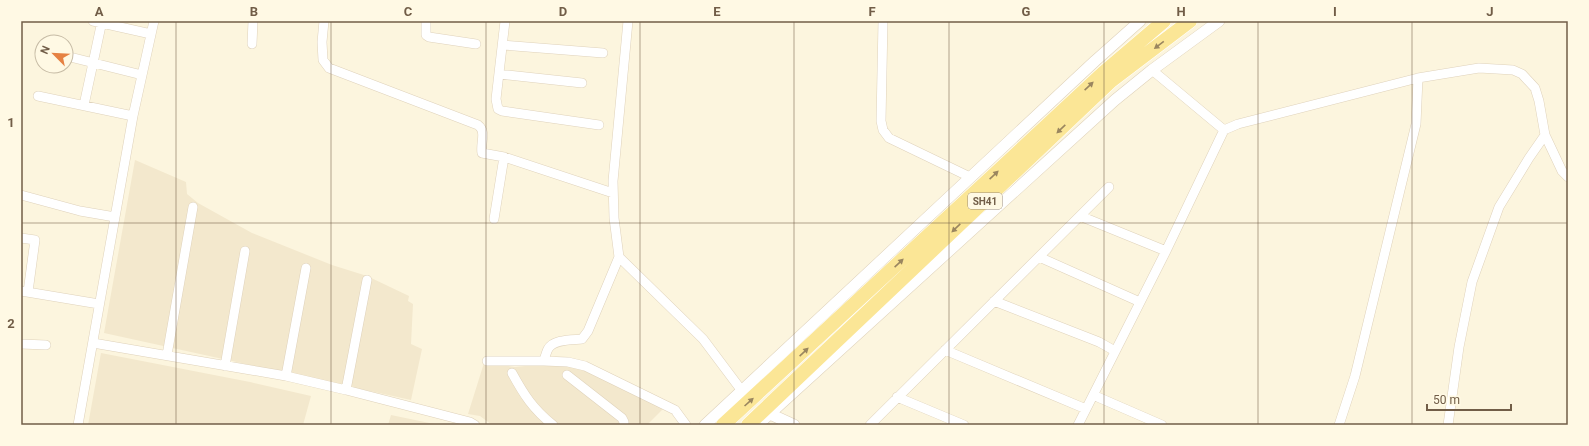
<svg xmlns="http://www.w3.org/2000/svg" width="1589" height="446" viewBox="0 0 1589 446" font-family="Roboto,sans-serif">
	<style>
		.residential { fill: #f3e8cd }
		.lines { fill: none; stroke-linecap: round; stroke-linejoin: round }
		.minor-casing { stroke: #dfd2bb; stroke-width: 10 }
		.tertiary-casing { stroke: #dfd2bb; stroke-width: 12 }
		.primary-casing { stroke: #fff; stroke-width: 15 }
		.minor { stroke: #fff; stroke-width: 9 }
		.tertiary { stroke: #fff; stroke-width: 11 }
		.primary { stroke: #fbe696; stroke-width: 14 }
		.oneway { fill: #9a865f }
		.grid { fill: none; stroke: #715d47; stroke-width: 1; stroke-opacity: 0.55 }
		.labels { text-anchor: middle; stroke-width: 4; stroke-linejoin: round; paint-order: stroke }
		.shield { fill: #fff9e4; stroke: #9c8c76; stroke-width: 1 }
		.shield-label { font-size: 10px; font-weight: bold; fill: #715d47 }
		.neatline { fill: none; stroke: #715d47; stroke-width: 1.5 }
		.grid-label { font-size: 13px; text-anchor: middle; font-weight: bold; fill: #715d47 }
	</style>
	<rect width="100%" height="100%" fill="#fcf5de"/>
	<path class="residential" d="M 135,160 L 186,182 L 187,194 L 198,203 L 252,233 L 332,265 L 367,276 L 409,296 L 408,301 L 413,304 L 411,344 L 422,349 L 411,400 L 104,333 Z
		M 101,353 L 250,382 L 311,396 L 303,425 L 88,425 Z
		M 484,363 L 515,367 L 555,363 L 573,364 L 665,407 L 647,425 L 492,425 L 480,416 L 468,414 Z
		M 391,415 L 439,425 L 388,425 Z"/>
	<g class="lines">
		<defs>
			<path id="minor" d="M 93,21 L 151,34
				M 324,21 L 322,42 L 323,60 L 329,68 L 478,125 C 487,132 480,143 482,153 L 504,157 L 494,219
				M 426,21 L 426,35 L 429,37 L 476,44
				M 505,21 L 496,99 L 498,109 L 502,111 L 599,125
				M 628,21 L 613,181 L 614,218 L 619,257 L 703,339 L 742,391
				M 883,21 L 881,121 L 883,130 L 889,138 L 970,177
				M 252,44 L 253,21
				M 503,45 L 603,53
				M 41,49 L 42,49
				M 66,56 L 142,75
				M 1152,70 L 1224,130
				M 499,74 L 582,83
				M 1418,78 L 1479,68 L 1513,70 L 1522,74 L 1535,88 L 1539,101 L 1545,135 L 1562,171 L 1568,177
				M 38,96 L 133,116
				M 84,105 L 102,21
				M 504,157 L 613,193
				M 21,195 L 80,211 L 115,217
				M 1080,216 L 1166,251
				M 21,238 L 35,240 L 28,292
				M 1039,257 L 1140,302
				M 21,291 L 99,304
				M 994,301 L 1099,342 L 1115,351
				M 93,343 L 286,376 L 346,390 L 470,422 L 475,425
				M 21,344 L 46,345
				M 945,350 L 1086,409
				M 167,355 L 193,207
				M 487,361 L 544,361 C 545,357 546,353 548,349 C 553,339 572,340 582,339 L 588,331 L 619,257
				M 544,361 L 568,362 L 585,366 L 675,410 L 686,425
				M 225,366 L 245,251
				M 512,373 C 524,395 533,409 553,425
				M 567,375 L 622,418 L 624,422 L 624,425
				M 286,376 L 306,268
				M 346,390 L 367,280
				M 1093,395 L 1162,425
				M 897,397 L 964,425
				M 78,425 L 133,116 L 154,21
				M 870,425 L 1109,187
				M 1078,425 L 1166,251 L 1224,130 L 1238,124 L 1418,78 L 1416,124 L 1355,376 L 1339,425
				M 1448,425 L 1459,347 L 1472,282 L 1499,207 L 1529,158 L 1545,135"/>
			<path id="tertiary" d="M 770,414 L 794,425
				M 764,419 L 1115,100 L 1152,70 L 1219,21
				M 705,425 L 1095,61 L 1140,21"/>
			<path id="primary" d="M 723,425 L 998,171 L 1103,73 L 1164,21
				M 748,425 L 1111,81 L 1190,21"/>
		</defs>
		<use href="#minor" class="minor-casing"/>
		<use href="#tertiary" class="tertiary-casing"/>
		<use href="#primary" class="primary-casing"/>
		<use href="#minor" class="minor"/>
		<use href="#tertiary" class="tertiary"/>
		<use href="#primary" class="primary"/>
	</g>
	<defs><path id="oneway-solid" d="M-6-.8H1V-3.2L6.5 0L1 3.2V.8H-6Z"/></defs>
	<g class="oneway">
		<use href="#oneway-solid" transform="translate(1159 45) rotate(143)"/>
		<use href="#oneway-solid" transform="translate(1089 86) rotate(-43)"/>
		<use href="#oneway-solid" transform="translate(1061 129) rotate(136)"/>
		<use href="#oneway-solid" transform="translate(994 175) rotate(-43)"/>
		<use href="#oneway-solid" transform="translate(956 228) rotate(136)"/>
		<use href="#oneway-solid" transform="translate(899 263) rotate(-43)"/>
		<use href="#oneway-solid" transform="translate(804 352) rotate(-43)"/>
		<use href="#oneway-solid" transform="translate(749 402) rotate(-42)"/>
	</g>
	<path class="grid" d="M 176,21 L 176,425M 331,21 L 331,425M 486,21 L 486,425M 640,21 L 640,425M 794,21 L 794,425M 949,21 L 949,425M 1104,21 L 1104,425M 1258,21 L 1258,425M 1412,21 L 1412,425M 21,223 L 1568,223"/>
	<g class="labels">
		<rect class="shield" x="968" y="193" width="34" height="16" rx="3"/>
		<g class="shield-label">
			<text x="985" y="205">SH41</text>
		</g>
	</g>
	<rect width="1589" height="446" fill="none" stroke="#fff9e4" stroke-width="44"/>
	<g transform="translate(54 54) rotate(294)"><circle r="19" fill="#fff9e4" stroke="#c6bba5"/>
	<path d="M0-3L7 15L0 10L-7 15Z" fill="#e68243"/>
	<text y="-6" font-size="11" font-weight="bold" text-anchor="middle" fill="#715d47">N</text>
	</g>
	<path d="M1427 404v6h84v-6" fill="none" stroke="#715d47" stroke-width="2"/>
	<text x="1433" y="404" font-size="12" fill="#715d47" stroke="#fff9e4" stroke-width="3" paint-order="stroke">50 m</text>
	<rect x="22" y="22" width="1545" height="402" class="neatline"/>
	<g class="grid-label">
		<text x="99" y="16">A</text>
		<text x="254" y="16">B</text>
		<text x="408" y="16">C</text>
		<text x="563" y="16">D</text>
		<text x="717" y="16">E</text>
		<text x="872" y="16">F</text>
		<text x="1026" y="16">G</text>
		<text x="1181" y="16">H</text>
		<text x="1335" y="16">I</text>
		<text x="1490" y="16">J</text>
		<text x="11" y="127">1</text>
		<text x="11" y="328">2</text>
	</g>
</svg>
